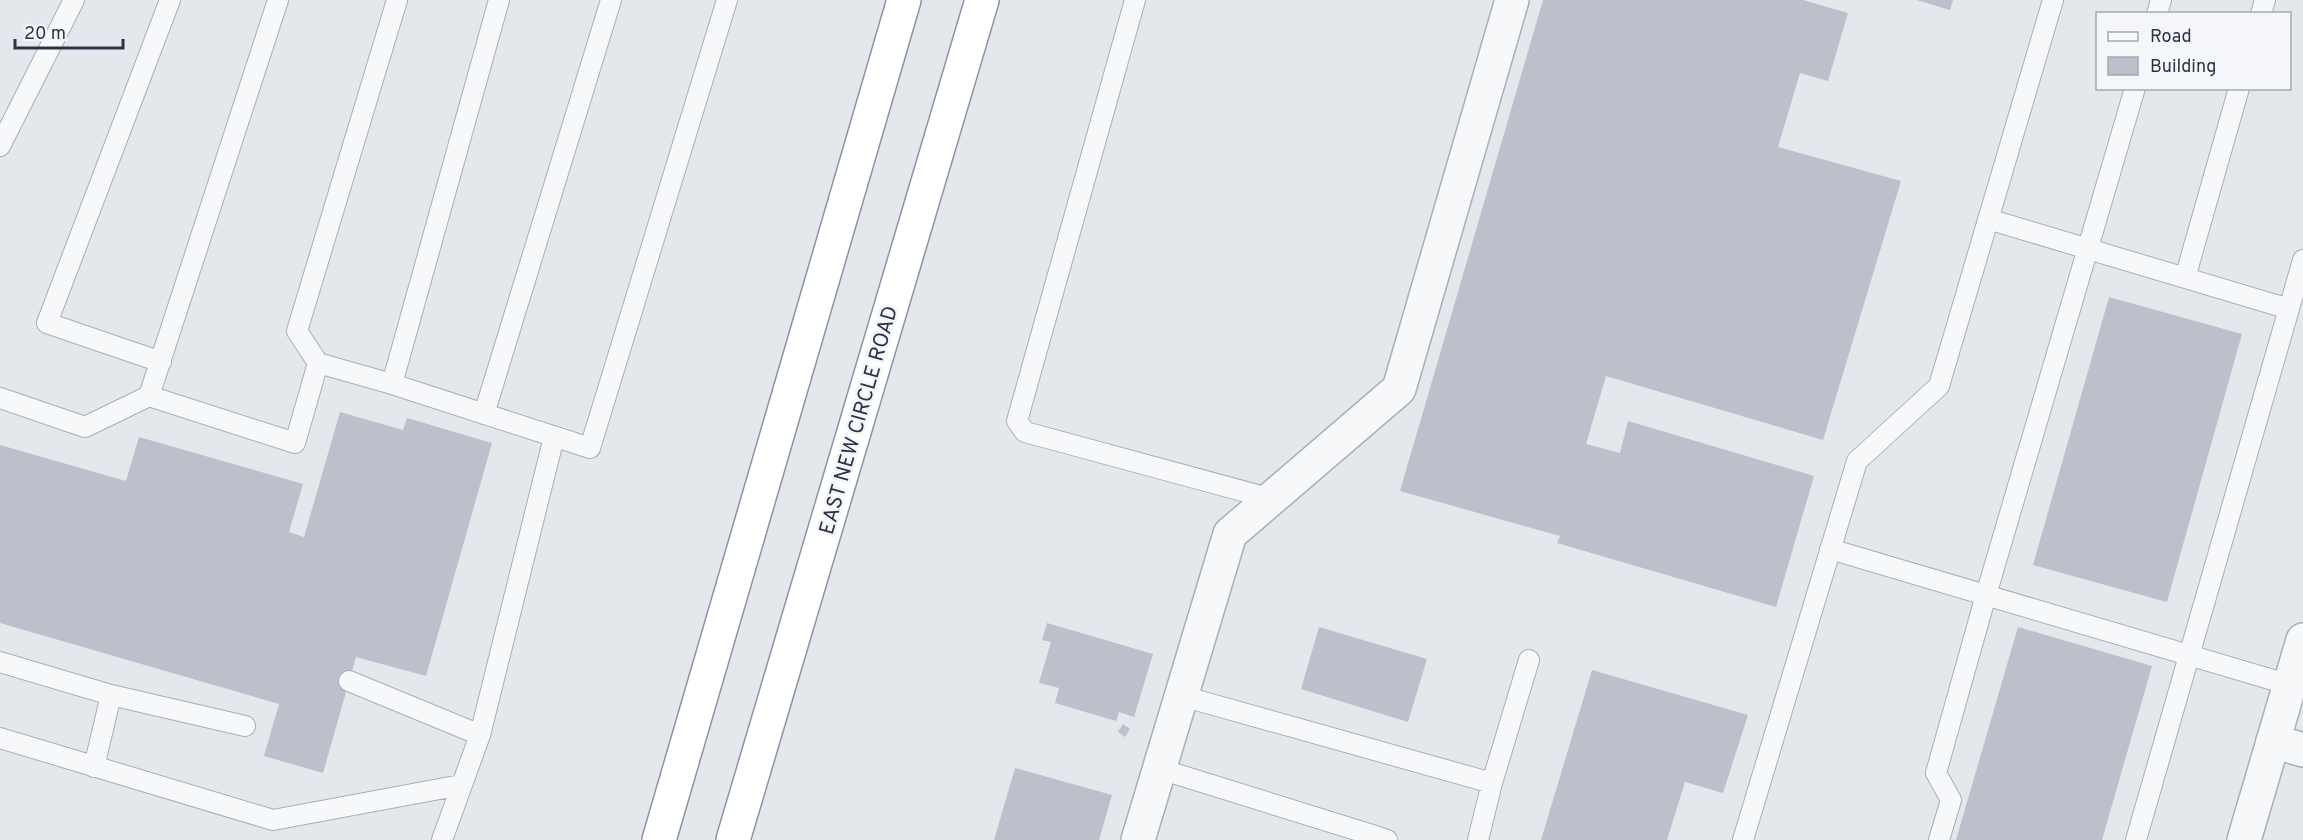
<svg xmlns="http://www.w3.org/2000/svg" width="2303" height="840" viewBox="0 0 2303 840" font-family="Overpass,sans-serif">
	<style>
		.building { fill: #bbc0ca }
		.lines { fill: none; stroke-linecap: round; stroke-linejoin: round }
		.service-casing { stroke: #a9aeb7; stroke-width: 22 }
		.minor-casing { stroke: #a9aeb7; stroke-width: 36 }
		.tertiary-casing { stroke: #a9aeb7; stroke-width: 36 }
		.trunk-casing { stroke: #8b94a3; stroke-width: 36 }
		.service { stroke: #f7f8fa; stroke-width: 20 }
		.minor { stroke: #f7f8fa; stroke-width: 33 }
		.tertiary { stroke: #f7f8fa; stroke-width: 33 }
		.trunk { stroke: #fff; stroke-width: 33 }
		.labels { text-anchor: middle; stroke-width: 6; stroke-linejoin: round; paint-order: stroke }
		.street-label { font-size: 21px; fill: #2b3445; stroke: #f4f6f9 }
	</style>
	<rect width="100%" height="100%" fill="#e4e7ec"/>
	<path class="building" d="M 1543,0 L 1803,0 L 1848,13 L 1828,81 L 1800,73 L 1778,147 L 1901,181 L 1823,440 L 1606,376 L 1586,444 L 1620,453 L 1628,421 L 1814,476 L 1776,607 L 1557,543 L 1560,536 L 1400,491 Z
		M 1917,0 L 1953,0 L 1950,10 Z
		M 2109,297 L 2242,334 L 2167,602 L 2033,565 Z
		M 340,412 L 403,430 L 407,418 L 492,443 L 426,676 L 356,657 L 323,773 L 264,756 L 279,704 L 0,623 L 0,445 L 126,481 L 139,437 L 303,484 L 289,532 L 304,537 Z
		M 1047,623 L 1153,654 L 1134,717 L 1119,712 L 1116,721 L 1055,703 L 1059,688 L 1039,683 L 1051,642 L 1042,640 Z
		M 1319,627 L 1427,659 L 1408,722 L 1301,689 Z
		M 2018,627 L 2152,666 L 2102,840 L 1956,840 Z
		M 1592,670 L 1748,715 L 1723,793 L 1685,782 L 1667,840 L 1541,840 Z
		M 1123,724 L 1130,729 L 1125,737 L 1118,732 Z
		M 1015,768 L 1112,795 L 1099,840 L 994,840 Z"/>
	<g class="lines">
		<defs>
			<path id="service" d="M 397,0 L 297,331 L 318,363 L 392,384 L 590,448 L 727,0
				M 1135,0 L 1017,421 L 1025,432 L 1272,499
				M 2157,14 L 2161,0
				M 2261,14 L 2265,0
				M 0,146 L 74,0
				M 1988,219 L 2289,309
				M 2185,278 L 2239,88
				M 161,362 L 47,323 L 170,0
				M 392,384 L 499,0
				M 149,396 L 278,0
				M 0,398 L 85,427 L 149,396 L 295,443 L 318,363
				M 484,414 L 611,0
				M 1830,549 L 2290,685
				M 0,662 L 111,695 L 245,726
				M 349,681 L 480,735
				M 1182,696 L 1492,783
				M 0,738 L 273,820 L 461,785
				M 94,767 L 111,695
				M 1160,769 L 1369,834 L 1367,840
				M 1369,834 L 1387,840
				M 442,840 L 480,735 L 554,437
				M 1478,840 L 1492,783 L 1529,660
				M 1743,840 L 1857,461 L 1939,386 L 2053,0
				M 1939,840 L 1951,800 L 1936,773 L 1986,595 L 2135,88
				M 2136,840 L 2303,260"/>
			<path id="minor" d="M 2273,741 L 2303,750
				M 1138,840 L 1230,534 L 1399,389 L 1512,0"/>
			<path id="tertiary" d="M 2244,840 L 2303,640"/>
			<path id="trunk" d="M 659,840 L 904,0
				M 733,840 L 982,0"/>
		</defs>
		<use href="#service" class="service-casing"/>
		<use href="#minor" class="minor-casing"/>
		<use href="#tertiary" class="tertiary-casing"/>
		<use href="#trunk" class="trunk-casing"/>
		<use href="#service" class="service"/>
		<use href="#minor" class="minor"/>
		<use href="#tertiary" class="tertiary"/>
		<use href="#trunk" class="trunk"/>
	</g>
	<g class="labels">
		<g class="street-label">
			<text transform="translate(858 420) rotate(-74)" y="7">EAST NEW CIRCLE ROAD</text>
		</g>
	</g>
	<rect x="2096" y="12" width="195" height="78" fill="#f4f6f9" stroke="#a4a8b1" stroke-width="1.5"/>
	<rect x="2108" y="32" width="30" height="9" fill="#f7f8fa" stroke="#a4a8b1" stroke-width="1.5"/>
	<text x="2150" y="42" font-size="18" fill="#2b3445">Road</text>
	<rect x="2108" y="57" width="30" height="18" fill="#bbc0ca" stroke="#a4a8b1" stroke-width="1.5"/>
	<text x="2150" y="72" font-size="18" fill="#2b3445">Building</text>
	<path d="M15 39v9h108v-9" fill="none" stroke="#2b3445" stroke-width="3"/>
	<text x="24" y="39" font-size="18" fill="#2b3445" stroke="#f4f6f9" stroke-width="4.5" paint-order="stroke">20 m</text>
</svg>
